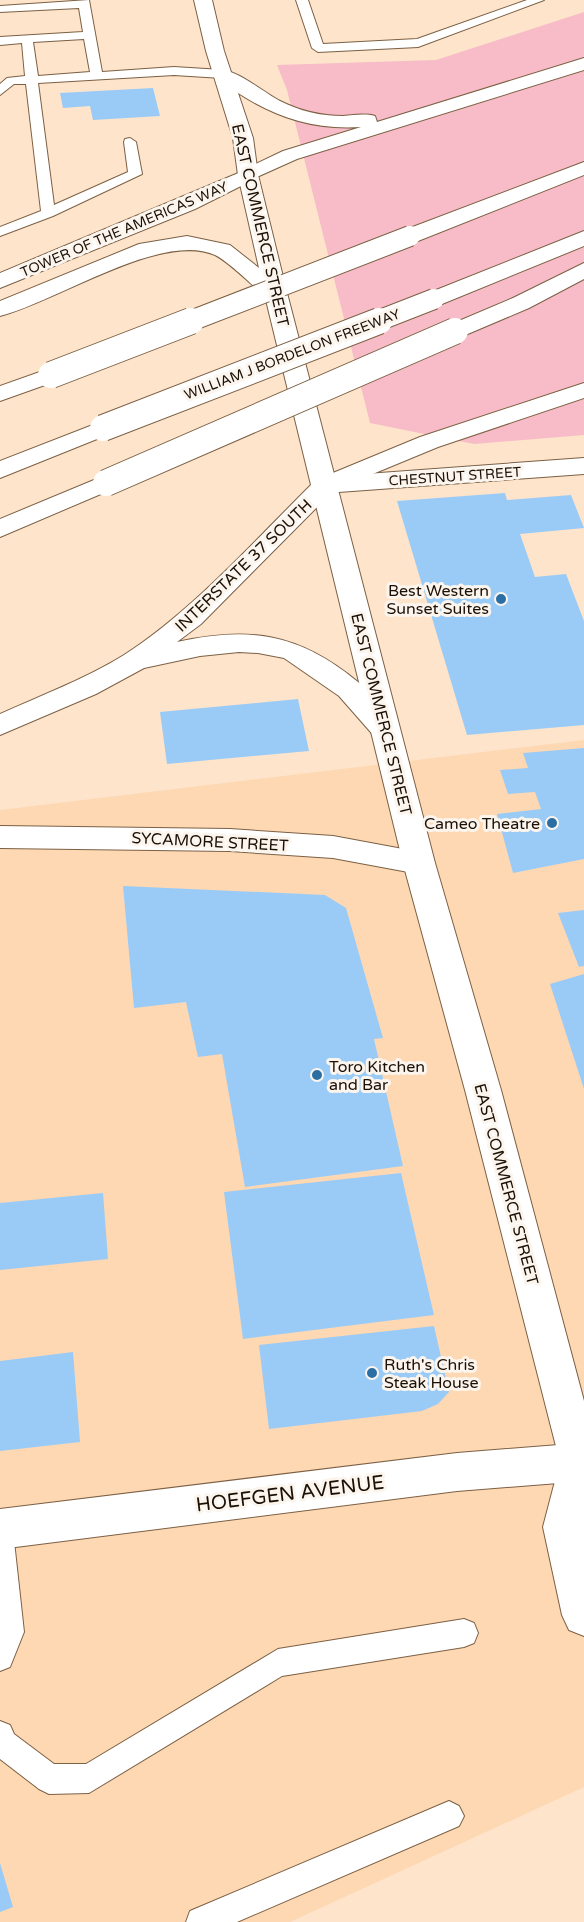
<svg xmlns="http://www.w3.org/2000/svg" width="584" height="1922" viewBox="0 0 584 1922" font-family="'Varela Round',sans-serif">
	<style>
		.built { fill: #fed8b3 }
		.green { fill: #f7bcc7 }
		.building { fill: #9acbf7 }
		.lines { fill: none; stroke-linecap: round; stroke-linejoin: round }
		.lane-casing { stroke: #7c6044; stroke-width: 2 }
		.street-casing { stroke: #7c6044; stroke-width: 2 }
		.secondary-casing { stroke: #7c6044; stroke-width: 2 }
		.primary-casing { stroke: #7c6044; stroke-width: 2 }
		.highway-casing { stroke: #7c6044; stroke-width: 2 }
		.lane { fill: #fff; fill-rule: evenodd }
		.street { fill: #fff; fill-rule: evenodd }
		.secondary { fill: #fff; fill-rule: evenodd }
		.primary { fill: #fff; fill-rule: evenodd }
		.highway { fill: #fff; fill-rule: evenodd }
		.highway-bridge-far1-casing { stroke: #7c6044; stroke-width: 22; stroke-linecap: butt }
		.highway-bridge-casing { stroke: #7c6044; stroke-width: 28; stroke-linecap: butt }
		.highway-bridge-far1 { stroke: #fff; stroke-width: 20 }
		.highway-bridge { stroke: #fff; stroke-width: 26 }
		.poi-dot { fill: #2b6ea4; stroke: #fbf5ee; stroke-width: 2 }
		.labels { text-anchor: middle; stroke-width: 6; stroke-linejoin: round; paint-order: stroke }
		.far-street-label { font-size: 14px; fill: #1b1006; stroke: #fbf5ee }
		.street-label { font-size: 16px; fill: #1b1006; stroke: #fbf5ee }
		.poi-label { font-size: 16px; fill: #1b1006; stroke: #fbf5ee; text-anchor: end }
		.near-street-label { font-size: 20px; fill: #1b1006; stroke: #fbf5ee }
	</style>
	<rect width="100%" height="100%" fill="#fde4cb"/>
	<path class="built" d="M 584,740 L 584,1787 L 290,1922 L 0,1922 L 0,810 Z"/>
	<path class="green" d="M 584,12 L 584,435 L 474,444 L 370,423 L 287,90 L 277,65 L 436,60 Z"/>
	<path class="building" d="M 153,88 L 160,116 L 93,120 L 90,106 L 63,108 L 60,93 Z
		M 505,493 L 507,500 L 571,495 L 584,528 L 520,534 L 535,577 L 566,574 L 584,621 L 584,725 L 467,735 L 397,501 Z
		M 298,699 L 309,751 L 167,764 L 160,712 Z
		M 584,748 L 584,859 L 513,873 L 497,814 L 541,809 L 535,792 L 508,794 L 500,770 L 528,768 L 523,753 Z
		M 123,886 L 325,895 L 346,908 L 383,1038 L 374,1039 L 403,1166 L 245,1187 L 222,1054 L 198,1057 L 186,1002 L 134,1008 Z
		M 584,910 L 584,966 L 579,967 L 558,913 Z
		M 584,974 L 584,1089 L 550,984 Z
		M 401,1173 L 434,1315 L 243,1339 L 224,1192 Z
		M 103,1193 L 108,1259 L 0,1270 L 0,1203 Z
		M 434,1326 L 449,1392 L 438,1404 L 422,1411 L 269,1429 L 259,1345 Z
		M 73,1352 L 80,1442 L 0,1451 L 0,1361 Z
		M 0,1863 L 13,1907 L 0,1912 Z"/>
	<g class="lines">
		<defs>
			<path id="lane" d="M 89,0 L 102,72 L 174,67 L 222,70 L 228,74 L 222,78 L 174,75 L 38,83 L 54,205 L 128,172 L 124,142 L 125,139 L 130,138 L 136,142 L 142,174 L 53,216 L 0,236 L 0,227 L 41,211 L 26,84 L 14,84 L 0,95 L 0,84 L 7,78 L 25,76 L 22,43 L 0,45 L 0,37 L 83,32 L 79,8 L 0,12 L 0,6 ZM 84,39 L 90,72 L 38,76 L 33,42 Z
				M 296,0 L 308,0 L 323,44 L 417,39 L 527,0 L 544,0 L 418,47 L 318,52 L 312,48 Z
				M 0,1519 L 9,1523 L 13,1532 L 24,1632 L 10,1667 L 0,1671 Z
				M 464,1619 L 474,1623 L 478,1633 L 474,1643 L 464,1647 L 282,1676 L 89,1793 L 49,1794 L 39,1789 L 0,1759 L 0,1721 L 10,1725 L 14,1734 L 54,1764 L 86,1764 L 278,1649 Z
				M 449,1801 L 459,1806 L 464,1816 L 459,1826 L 237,1922 L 186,1922 L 190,1911 Z"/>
			<path id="street" d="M 584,458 L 584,474 L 325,493 L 316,490 L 312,485 L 316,480 L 325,477 Z
				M 0,826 L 230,829 L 333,836 L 419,852 L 430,855 L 435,863 L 430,871 L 419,874 L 333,858 L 230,851 L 0,848 Z
				M 584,1443 L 584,1481 L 457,1491 L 0,1549 L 0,1509 L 457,1453 Z"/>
			<path id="secondary" d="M 248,169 L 255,171 L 258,175 L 255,179 L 195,209 L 0,288 L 0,273 Z
				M 325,477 L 334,480 L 338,485 L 334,490 L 201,624 L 177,642 C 250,626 299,633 358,682 C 372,693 384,710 395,723 L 400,730 L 395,737 L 385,740 L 375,737 L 339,696 L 284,658 L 258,653 L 239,652 L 200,656 L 144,668 L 96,694 L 0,735 L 0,714 C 42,695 85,679 124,655 C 194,610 257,538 316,480 Z"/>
			<path id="primary" d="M 194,0 L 212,0 L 224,51 L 253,138 L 258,175 L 287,293 L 435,863 L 501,1090 L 584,1401 L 584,1636 L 569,1630 L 562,1615 L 543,1527 L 560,1462 L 465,1090 L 403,863 L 265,296 C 252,285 228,261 215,255 C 161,231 56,302 0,316 L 0,301 L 139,244 L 187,236 L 230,245 L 259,268 L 238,175 L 233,138 L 206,51 Z"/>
			<path id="highway" d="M 584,58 L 584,70 L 297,159 L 248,181 L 241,179 L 238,175 L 241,171 L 283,151 L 361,127 C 314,130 277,118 238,93 C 230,87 218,82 212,74 L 215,70 C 233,66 264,93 280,101 C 300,111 320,116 343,116 C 354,115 365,113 375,116 L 377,122 Z
				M 584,162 L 584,175 L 418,241 L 410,243 L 402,241 L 399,236 L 402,231 Z
				M 584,231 L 584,246 L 442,304 L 434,306 L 426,304 L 423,299 L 426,294 Z
				M 584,263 L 584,279 L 529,308 L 463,336 L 455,338 L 447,336 L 443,331 L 447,326 L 513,298 Z
				M 51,368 L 59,370 L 63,375 L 59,380 L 0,401 L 0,386 Z
				M 584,383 L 584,398 L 438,447 L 334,490 L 325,493 L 316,490 L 312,485 L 316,480 L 420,437 Z
				M 103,421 L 112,423 L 115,428 L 112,433 L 0,478 L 0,461 Z
				M 106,475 L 115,478 L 119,483 L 115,488 L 0,537 L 0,519 Z"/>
		</defs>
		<use href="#lane" class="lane-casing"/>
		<use href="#street" class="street-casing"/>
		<use href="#secondary" class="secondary-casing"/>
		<use href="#primary" class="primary-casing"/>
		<use href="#highway" class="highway-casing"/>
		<use href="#lane" class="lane"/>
		<use href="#street" class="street"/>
		<use href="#secondary" class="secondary"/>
		<use href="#primary" class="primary"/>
		<use href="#highway" class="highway"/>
		<defs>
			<path id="highway-bridge-far1" d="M 188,322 L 410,236
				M 375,322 L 434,299"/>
			<path id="highway-bridge" d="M 51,375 L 191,321
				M 103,428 L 379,321
				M 106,483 L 455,331"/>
		</defs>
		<use href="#highway-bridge-far1" class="highway-bridge-far1-casing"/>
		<use href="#highway-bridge" class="highway-bridge-casing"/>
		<use href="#highway-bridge-far1" class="highway-bridge-far1"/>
		<use href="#highway-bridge" class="highway-bridge"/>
	</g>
	<g class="poi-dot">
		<circle cx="501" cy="599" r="6"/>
		<circle cx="552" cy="823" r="6"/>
		<circle cx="317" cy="1075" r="6"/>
		<circle cx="372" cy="1373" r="6"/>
	</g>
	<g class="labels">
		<g class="far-street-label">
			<text transform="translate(124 229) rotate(-23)" y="5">TOWER OF THE AMERICAS WAY</text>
			<text transform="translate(292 354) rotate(-21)" y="5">WILLIAM J BORDELON FREEWAY</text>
			<text transform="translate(455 476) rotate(-4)" y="5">CHESTNUT STREET</text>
		</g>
		<g class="street-label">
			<text transform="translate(261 225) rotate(77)" y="6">EAST COMMERCE STREET</text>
			<text transform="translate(243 565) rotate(-44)" y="6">INTERSTATE 37 SOUTH</text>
			<text transform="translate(382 714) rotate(76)" y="6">EAST COMMERCE STREET</text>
			<text transform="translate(210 841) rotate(3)" y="6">SYCAMORE STREET</text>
			<text transform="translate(507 1184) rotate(75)" y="6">EAST COMMERCE STREET</text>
		</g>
		<g class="poi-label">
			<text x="489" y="596">Best Western<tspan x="489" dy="18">Sunset Suites</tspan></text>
			<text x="540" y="829">Cameo Theatre</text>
			<text x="329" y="1072" text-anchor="start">Toro Kitchen<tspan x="329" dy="18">and Bar</tspan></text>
			<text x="384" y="1370" text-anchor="start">Ruth's Chris<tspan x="384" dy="18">Steak House</tspan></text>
		</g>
		<g class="near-street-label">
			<text transform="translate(290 1493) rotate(-7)" y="7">HOEFGEN AVENUE</text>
		</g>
	</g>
</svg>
